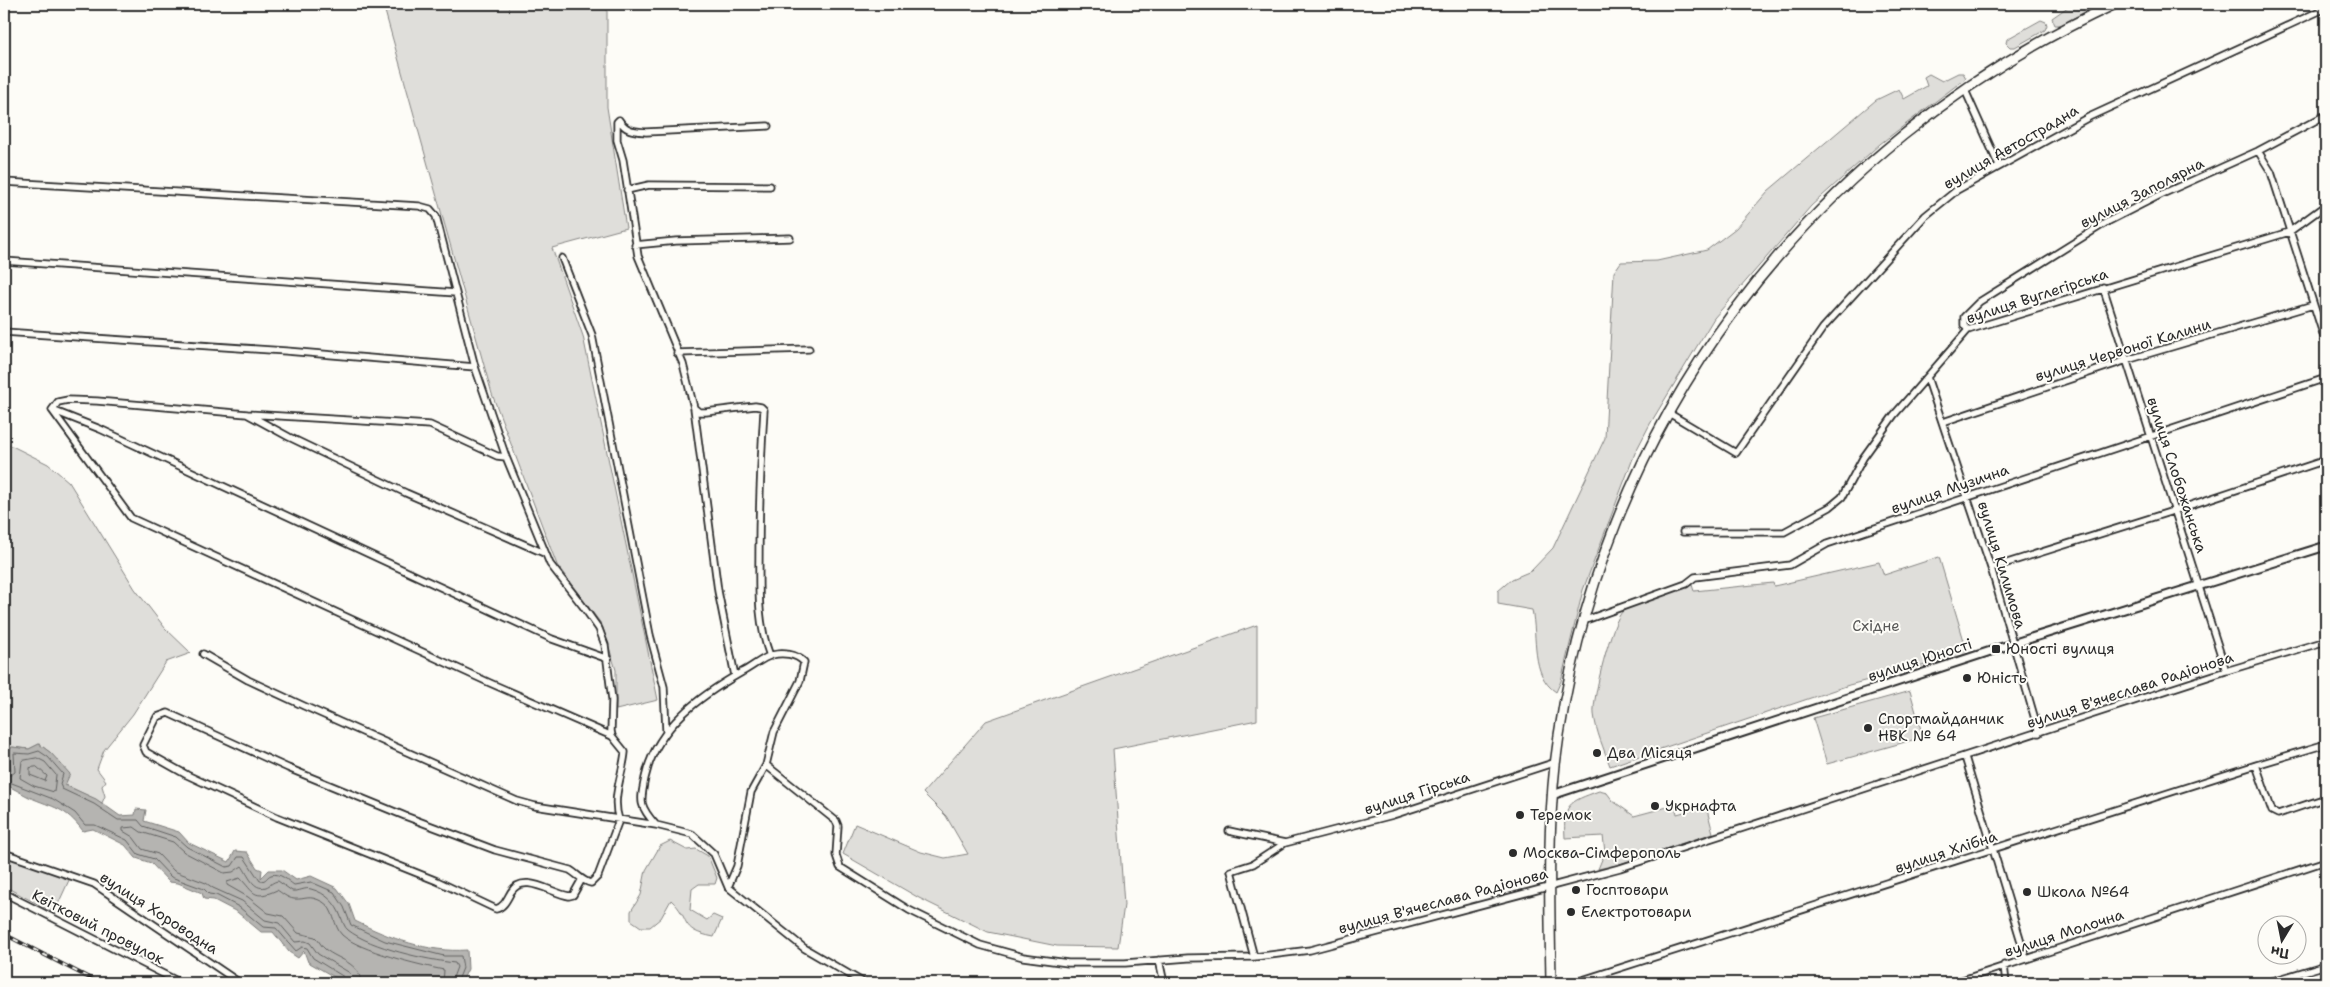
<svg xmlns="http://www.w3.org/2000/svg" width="2330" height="987" viewBox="0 0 2330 987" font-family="'Shantell Sans',sans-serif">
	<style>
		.green { fill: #dfdeda; stroke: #858482 }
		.water { fill: #b5b4b1; stroke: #7e7d7b }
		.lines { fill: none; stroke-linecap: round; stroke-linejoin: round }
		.shore { stroke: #626261; stroke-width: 1 }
		.minor-casing { stroke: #2b2b2b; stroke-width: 9 }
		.tertiary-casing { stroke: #2b2b2b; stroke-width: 11 }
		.trunk-casing { stroke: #2b2b2b; stroke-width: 12 }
		.minor { stroke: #fdfcf7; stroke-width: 5.5 }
		.tertiary { stroke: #fdfcf7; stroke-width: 7 }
		.trunk { stroke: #fdfcf7; stroke-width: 9 }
		.rail-casing { stroke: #2b2b2b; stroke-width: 4 }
		.rail { stroke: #fdfcf7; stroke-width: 2; stroke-dasharray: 5.5; stroke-linecap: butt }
		.poi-dot { fill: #2b2b2b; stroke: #fdfcf7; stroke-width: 2 }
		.labels { text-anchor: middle; stroke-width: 4; stroke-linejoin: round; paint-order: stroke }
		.street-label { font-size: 15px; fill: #2b2b2b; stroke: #fdfcf7 }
		.park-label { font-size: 15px; fill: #585857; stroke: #fdfcf7 }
		.poi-label { font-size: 15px; fill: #2b2b2b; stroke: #fdfcf7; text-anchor: start }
	</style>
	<rect width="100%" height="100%" fill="#fdfcf7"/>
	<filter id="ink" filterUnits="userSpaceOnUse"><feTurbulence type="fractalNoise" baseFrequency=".02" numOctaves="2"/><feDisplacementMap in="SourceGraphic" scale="10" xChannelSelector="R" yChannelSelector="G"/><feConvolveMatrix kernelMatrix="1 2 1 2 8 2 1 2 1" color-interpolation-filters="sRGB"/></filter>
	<g filter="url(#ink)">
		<path class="green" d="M 383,4 L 494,4 L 497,7 L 607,9 L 607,107 L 626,228 L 552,248 L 583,336 L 658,700 L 616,710 L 616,670 L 602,625 L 557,565 L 492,394 Z
			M 2072,4 L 2099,4 L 2061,25 L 2055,25 L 2052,18 Z
			M 2041,20 L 2046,22 L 2047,25 L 2045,30 L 2015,47 L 2010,47 L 2006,43 L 2007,39 Z
			M 1958,73 L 1963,73 L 1966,78 L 1880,144 L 1811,206 L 1714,318 L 1650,424 L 1635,453 L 1583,590 L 1561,681 L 1556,692 C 1530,675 1538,637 1532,610 L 1498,604 L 1498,591 L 1512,579 L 1531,571 L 1553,548 L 1605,438 L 1614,272 L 1621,262 L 1657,261 L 1707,250 L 1736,228 L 1768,191 L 1876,100 L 1899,89 L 1904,99 L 1927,86 L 1924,77 L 1929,74 L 1942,81 Z
			M 4,442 L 48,464 L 69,482 L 135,589 L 165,628 L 191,653 L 166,662 L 133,714 L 104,750 L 97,769 L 106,781 L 102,786 L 105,796 L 102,803 L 64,784 L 51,753 L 39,744 L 29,749 L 12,747 L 11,770 L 4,770 Z
			M 1939,557 L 1968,654 L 1849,685 L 1610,766 C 1604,749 1596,732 1594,714 C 1592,699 1612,620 1623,611 C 1636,600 1674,591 1692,585 L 1694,591 L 1773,583 L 1774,586 L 1879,562 L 1884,575 Z
			M 1257,625 L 1257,720 L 1113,749 L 1124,905 L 1118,947 L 1057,946 L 988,932 L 919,898 L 843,854 L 855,824 L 921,852 L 945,858 L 968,854 L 946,816 L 923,793 L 986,721 Z
			M 1910,691 L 1923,737 L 1827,764 L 1813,718 Z
			M 1599,791 L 1607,793 L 1613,801 L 1634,816 L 1675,805 L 1677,814 L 1706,806 L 1713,833 L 1620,864 L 1598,869 L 1605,852 L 1603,836 L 1565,838 C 1563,804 1568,802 1599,791 Z
			M 670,841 L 687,850 L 696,849 L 708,856 L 717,878 L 715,884 L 699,884 L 692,889 L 690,910 L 707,920 L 713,915 L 722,919 L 714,937 C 677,930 692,919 671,900 L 661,918 L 650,927 L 641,927 L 631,920 L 631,911 L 641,895 L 646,870 L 660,846 Z
			M 4,856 L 70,878 L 54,913 L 4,886 Z"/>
		<path class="water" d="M 39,744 L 51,753 L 70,774 L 65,785 L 96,799 L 120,816 L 135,815 L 136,809 L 146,810 L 144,821 L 179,832 L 189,843 L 229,862 L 235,851 L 247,852 L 257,868 L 262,870 L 261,878 L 269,870 L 282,870 L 296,880 L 311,876 L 337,888 L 349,904 L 355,921 C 390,938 428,953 467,950 L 468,969 L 461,983 L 345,983 L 308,962 L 304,951 L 298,958 L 289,952 L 273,932 L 261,932 L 237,912 L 214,900 L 204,899 L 202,893 L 178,883 L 169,882 L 151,863 L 136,858 L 125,845 L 93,829 L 83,831 C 65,807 54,808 29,797 C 21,793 13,788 4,784 L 4,770 L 11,770 L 8,753 L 12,747 L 29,749 Z"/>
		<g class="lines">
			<path class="shore" d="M 37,758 L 45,762 L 56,775 L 54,792 L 34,786 L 20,778 L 22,761 Z
				M 37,767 L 47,776 L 45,781 L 30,775 L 30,768 Z
				M 4,775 L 11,775 L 15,772 L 14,753 L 29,754 L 39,751 L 48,757 L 63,774 L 60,784 L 62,789 L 94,804 L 118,820 L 138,820 L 143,826 L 176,837 L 187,847 L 226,867 L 232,866 L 238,857 L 244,857 L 260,881 C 267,881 266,877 271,875 C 280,872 288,881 294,885 L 311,882 L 334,892 L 344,907 L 351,925 L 385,941 L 444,956 L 461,956 L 463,968 L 457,983
				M 4,780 L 53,799 L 75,813 L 85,825 L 95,825 L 127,840 L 138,854 L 154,859 L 171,877 L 204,889 L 209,894 L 216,895 L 239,907 L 263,927 L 276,928 L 296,951 L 302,947 L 307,948 L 313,958 L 344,977 L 347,983
				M 353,983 L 350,973 L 318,954 L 310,943 L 305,941 L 295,942 L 279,923 L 265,920 L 242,901 L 213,888 L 206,883 L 174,871 L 158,854 L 142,849 L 133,837 L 123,831 L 123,828 L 134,827 L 141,832 L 173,842 L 184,852 L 224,873 L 233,872 L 242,866 C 248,874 253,891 266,887 C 271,885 272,882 278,881 L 292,891 C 299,892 305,887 311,889 C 326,893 336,903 341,917 C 343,921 344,927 348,930 C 371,948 427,960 455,963 L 457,967 L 451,983
				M 361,983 C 360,962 338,960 325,949 C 321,946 319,940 315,937 L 298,933 L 283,916 L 268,913 L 248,897 L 227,885 L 227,882 L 240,878 C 254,892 253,901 277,890 C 282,893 287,898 294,899 C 307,900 308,894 323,902 C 335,909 333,926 342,935 C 360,951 419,965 444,970 L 443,983"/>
			<defs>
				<path id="minor" d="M 1965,90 L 1999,166
					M 619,120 L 617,122 L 617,140 L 623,160 L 638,256 L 683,364 L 694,408 L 718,591 L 735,676
					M 619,120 C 626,131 633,131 646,132 L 768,126
					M 2258,151 L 2271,172 L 2326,343
					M 4,182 L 419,206 L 430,209 L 436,216 L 475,367 L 506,457 L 550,564 L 582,605 L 599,629 L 605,645 L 612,700 L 611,731 L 612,736 L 625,752 C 623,775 611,797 619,820 L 598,876 L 591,883 C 583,882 577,874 570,870 L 495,850 L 405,816 L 288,768 L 168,713 L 157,717 L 143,745 L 146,752 L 187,775 L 277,817 L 437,881 L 496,909 C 504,907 507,899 511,892 C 523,872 551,893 569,896 L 573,895 L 582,879
					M 627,190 L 649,185 L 770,186
					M 635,245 L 676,241 L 790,238
					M 562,258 L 592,335 L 650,635 L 664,687 L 666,731
					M 4,261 L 456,293
					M 2103,287 L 2226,671
					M 1968,330 L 1964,325 L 1964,317 L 1979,302 L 2107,222 L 2160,195 L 2258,151 L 2326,115
					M 4,332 L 286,351 L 475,367
					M 677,353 L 809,349
					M 1927,377 L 1991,568 L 2039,733
					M 694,408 L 699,412 L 706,412 L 755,406 L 761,407 L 764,410 C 761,458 759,505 759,553 C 759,588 757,622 770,656
					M 52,410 L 58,402 L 68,400 L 97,401 L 247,414 L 289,437 L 406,493 L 544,553
					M 1667,412 L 1736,453 L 1823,328 L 1925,216 L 1957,190 L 2089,117 L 2326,8
					M 247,414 L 430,425 L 497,456 L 506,457
					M 1943,422 L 2127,360 L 2313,305
					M 1683,532 L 1784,532 L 1830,507 L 1842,497 L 1863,458 L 1894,415 L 1968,330 L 2289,232 L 2326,205
					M 1991,568 L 2176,510 L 2326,460
					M 1583,621 L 1686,584 L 1695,577 L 1790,565 L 1827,544 L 2326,378
					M 203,654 L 248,680 L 304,706 L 517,801 L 535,806 L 656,825 L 692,834 L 714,854 L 728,887 L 804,948 L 864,983
					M 608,659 L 552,639 L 100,429 L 52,410 L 131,518 L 490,683 L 612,736
					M 1965,757 L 2026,958
					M 766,765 L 836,821 L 838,826 L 836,855 L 840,867 L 909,910 L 980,945 L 1023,957 L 1068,963 L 1125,963 L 1188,958 L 1254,957 L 1310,950 L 1620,868 L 2226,671 L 2326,641
					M 2256,765 L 2272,811 L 2278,814 L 2326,798
					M 656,825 C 639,806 640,802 645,778 C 656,727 700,696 742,672 C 752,667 762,658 772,655 C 783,652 796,654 804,662 L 800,681 L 774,732 L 766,765 L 751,792 L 737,866 L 728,887
					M 1229,831 L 1285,843 L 1393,815 L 1556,762
					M 4,853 L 94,884 L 240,983
					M 4,893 L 181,983
					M 1254,957 L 1231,871 L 1253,864 L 1285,843
					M 1159,960 L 1164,983
					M 2004,965 L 2006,983
					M 1573,983 L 2256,765 L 2326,744
					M 1953,983 L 2326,861
					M 2266,983 L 2326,965"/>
				<path id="tertiary" d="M 1552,795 L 2012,644 L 2326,546"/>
				<path id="trunk" d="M 1551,983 C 1550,911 1547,837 1555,765 C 1595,426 1807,146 2115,4"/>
			</defs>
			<use href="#minor" class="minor-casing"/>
			<use href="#tertiary" class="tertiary-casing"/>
			<use href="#trunk" class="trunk-casing"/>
			<use href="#minor" class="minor"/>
			<use href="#tertiary" class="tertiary"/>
			<use href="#trunk" class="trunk"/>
			<defs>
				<path id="rail" d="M 4,934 L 99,983"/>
			</defs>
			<use href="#rail" class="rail-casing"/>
			<use href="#rail" class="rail"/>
		</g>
	</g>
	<g class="poi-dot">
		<rect x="1991" y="644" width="10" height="10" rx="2.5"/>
		<circle cx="1967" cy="678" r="5"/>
		<circle cx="1868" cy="728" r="5"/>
		<circle cx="1597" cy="753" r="5"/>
		<circle cx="1655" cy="806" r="5"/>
		<circle cx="1520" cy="815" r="5"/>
		<circle cx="1513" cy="853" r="5"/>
		<circle cx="1576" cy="890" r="5"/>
		<circle cx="2027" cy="892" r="5"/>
		<circle cx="1571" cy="912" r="5"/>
	</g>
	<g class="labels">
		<g class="street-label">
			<text transform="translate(2011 147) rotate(-30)" y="5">вулиця Автострадна</text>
			<text transform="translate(2142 193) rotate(-27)" y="5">вулиця Заполярна</text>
			<text transform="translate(2037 296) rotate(-18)" y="5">вулиця Вуглегірська</text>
			<text transform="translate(2123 350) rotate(-17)" y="5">вулиця Червоної Калини</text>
			<text transform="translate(2177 475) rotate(72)" y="5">вулиця Слобожанська</text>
			<text transform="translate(1950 489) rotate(-19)" y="5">вулиця Музична</text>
			<text transform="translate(2002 565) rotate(73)" y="5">вулиця Килимова</text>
			<text transform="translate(1920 660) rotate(-18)" y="5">вулиця Юності</text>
			<text transform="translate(2130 690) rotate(-18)" y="5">вулиця В'ячеслава Радіонова</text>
			<text transform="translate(1417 793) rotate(-18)" y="5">вулиця Гірська</text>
			<text transform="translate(1946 852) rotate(-18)" y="5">вулиця Хлібна</text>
			<text transform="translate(1443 901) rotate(-15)" y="5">вулиця В'ячеслава Радіонова</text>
			<text transform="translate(159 913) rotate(33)" y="5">вулиця Хороводна</text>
			<text transform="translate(98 927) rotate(27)" y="5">Квітковий провулок</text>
			<text transform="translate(2064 933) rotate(-18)" y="5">вулиця Молочна</text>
		</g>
		<g class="park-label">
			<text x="1876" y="631">Східне</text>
		</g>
		<g class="poi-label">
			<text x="2006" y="654">Юності вулиця</text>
			<text x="1977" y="683">Юність</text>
			<text x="1878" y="724">Спортмайданчик<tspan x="1878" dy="17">НВК № 64</tspan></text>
			<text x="1607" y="758">Два Місяця</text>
			<text x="1665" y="811">Укрнафта</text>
			<text x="1530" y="820">Теремок</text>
			<text x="1523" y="858">Москва-Сімферополь</text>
			<text x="1586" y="895">Госптовари</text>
			<text x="2037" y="897">Школа №64</text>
			<text x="1581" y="917">Електротовари</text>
		</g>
	</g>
	<rect width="2330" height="987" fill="none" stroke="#fdfcf7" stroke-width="20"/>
	<rect x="10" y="10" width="2310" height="967" fill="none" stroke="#2b2b2b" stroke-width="2" filter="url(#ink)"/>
	<g transform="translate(2282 940) rotate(190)"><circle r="24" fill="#fdfcf7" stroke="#a9a8a5"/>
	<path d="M0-4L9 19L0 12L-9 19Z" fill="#2b2b2b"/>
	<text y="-8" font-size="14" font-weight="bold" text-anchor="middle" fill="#2b2b2b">Пн</text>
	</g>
</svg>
